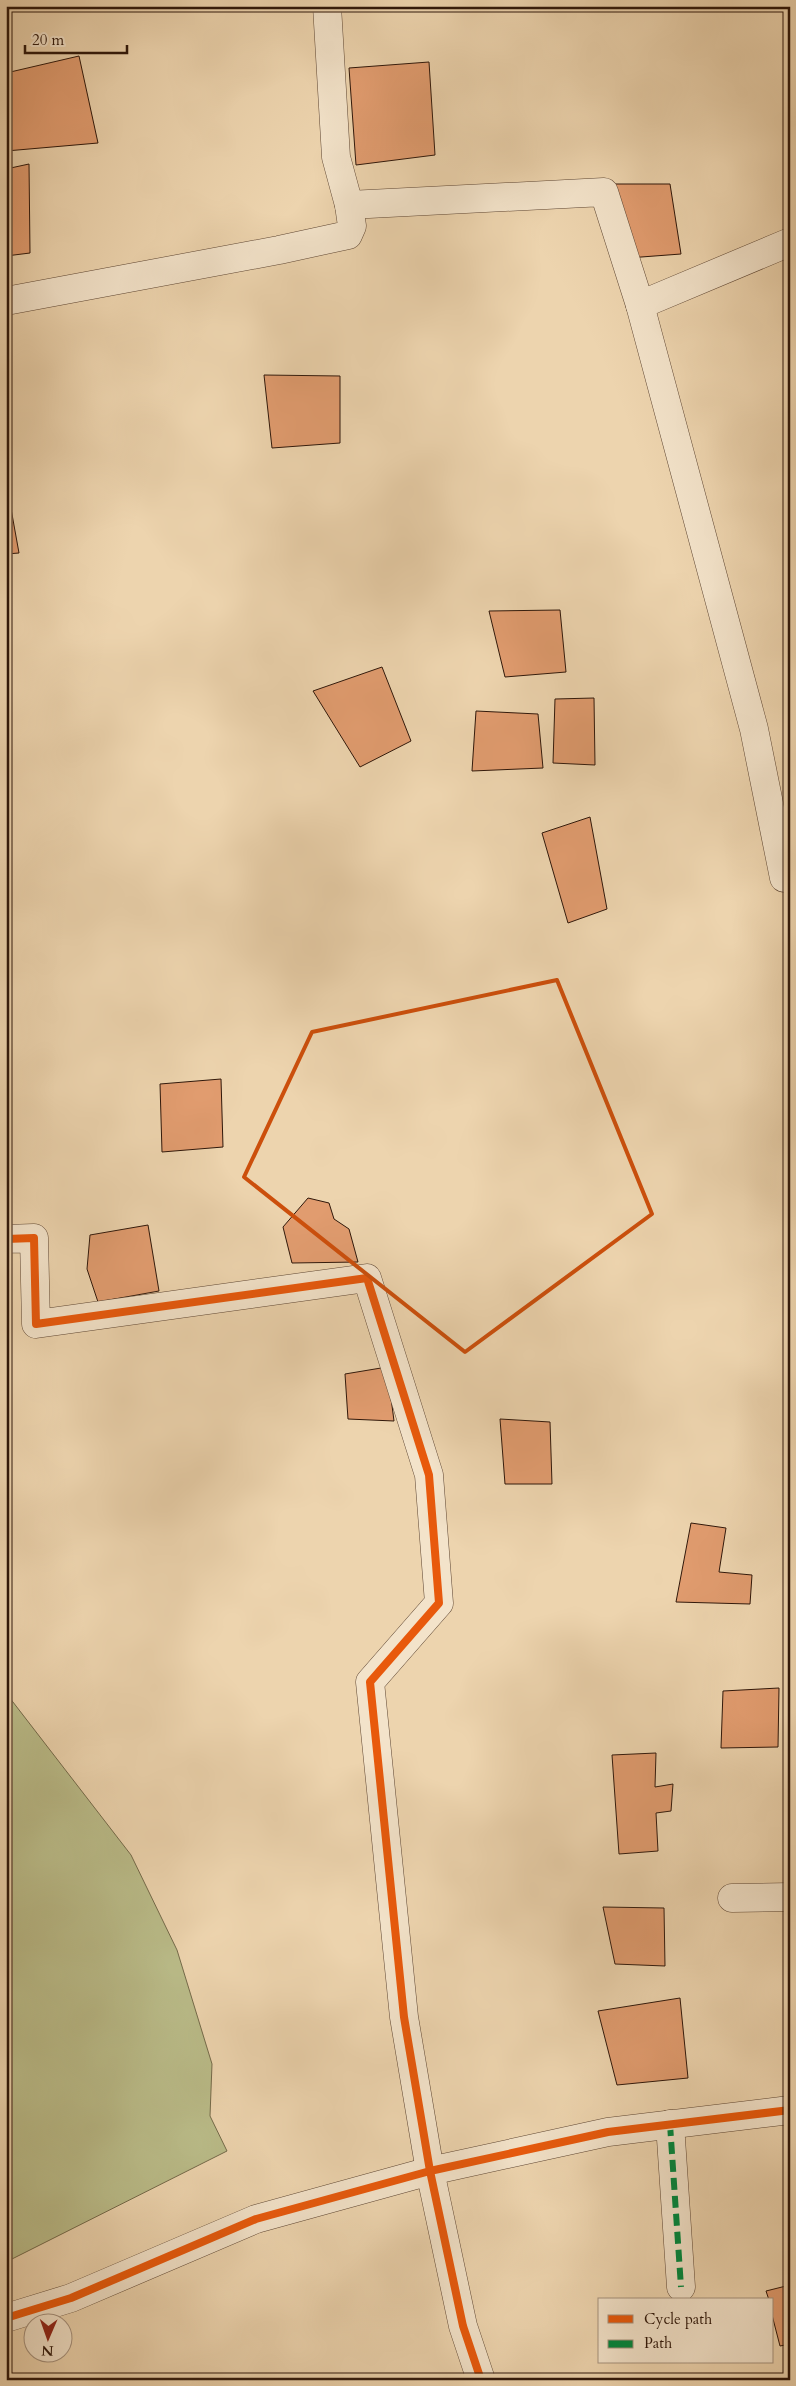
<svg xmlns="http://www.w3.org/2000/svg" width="796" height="2386" font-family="Cardo,serif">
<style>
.green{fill:#babc89;stroke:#746a4a}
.building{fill:#e19c6f;stroke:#2f170a}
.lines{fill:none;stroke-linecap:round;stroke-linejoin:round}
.minor-casing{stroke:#5e4633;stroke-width:29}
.minor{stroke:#f3e3ca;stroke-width:28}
.quiet{stroke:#00873e;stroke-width:6;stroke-dasharray:12 6;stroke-linecap:butt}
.cycleway-casing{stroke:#f3e3ca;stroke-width:11}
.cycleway{stroke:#e8590c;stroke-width:8}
.marked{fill:none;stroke:#cc4f0c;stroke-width:4;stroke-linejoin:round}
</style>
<rect width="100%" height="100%" fill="#edd4ae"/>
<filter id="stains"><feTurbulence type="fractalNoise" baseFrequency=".004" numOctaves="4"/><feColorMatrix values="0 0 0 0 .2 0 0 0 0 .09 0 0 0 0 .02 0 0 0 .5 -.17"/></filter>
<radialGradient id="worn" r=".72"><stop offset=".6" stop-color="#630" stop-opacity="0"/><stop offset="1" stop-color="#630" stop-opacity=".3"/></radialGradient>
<path class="green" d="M 6,1693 L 131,1855 L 177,1950 L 212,2064 L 210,2116 L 227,2151 L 6,2262 Z"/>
<g class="building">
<path d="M 79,56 L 98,143 L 6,151 L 6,73 Z"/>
<path d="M 429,62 L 435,155 L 356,165 L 349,68 Z"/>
<path d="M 29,164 L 30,253 L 6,256 L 6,169 Z"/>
<path d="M 608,184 L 670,184 L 681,254 L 628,258 Z"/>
<path d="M 264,375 L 340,376 L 340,443 L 272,448 Z"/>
<path d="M 6,481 L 19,553 L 6,554 Z"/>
<path d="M 560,610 L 566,672 L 505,677 L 489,611 Z"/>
<path d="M 382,667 L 411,741 L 360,767 L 313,691 Z"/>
<path d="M 594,698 L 595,765 L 553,763 L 555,699 Z"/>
<path d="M 476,711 L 538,714 L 543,768 L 472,771 Z"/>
<path d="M 590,817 L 607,909 L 568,923 L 542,833 Z"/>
<path d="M 6,954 L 10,954 L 6,1018 Z"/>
<path d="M 221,1079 L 223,1147 L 162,1152 L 160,1084 Z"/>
<path d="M 308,1198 L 329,1203 L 334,1219 L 349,1229 L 358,1262 L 292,1263 L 283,1227 Z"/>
<path d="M 148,1225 L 159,1291 L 98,1302 L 87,1269 L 90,1235 Z"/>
<path d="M 387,1367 L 394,1421 L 348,1419 L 345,1374 Z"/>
<path d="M 500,1419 L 550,1422 L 552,1484 L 505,1484 Z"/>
<path d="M 691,1523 L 726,1528 L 719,1572 L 752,1575 L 750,1604 L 676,1602 Z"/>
<path d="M 779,1688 L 778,1747 L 721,1748 L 723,1691 Z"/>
<path d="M 656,1753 L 655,1787 L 673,1784 L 671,1811 L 656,1813 L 658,1851 L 619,1854 L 612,1755 Z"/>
<path d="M 603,1907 L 664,1908 L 665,1966 L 615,1964 Z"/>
<path d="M 680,1998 L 688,2078 L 617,2085 L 598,2011 Z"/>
<path d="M 790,2285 L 790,2344 L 780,2346 L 772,2315 L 772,2300 L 769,2300 L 766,2291 Z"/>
</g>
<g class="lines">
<g class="minor-casing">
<g id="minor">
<path d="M 349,205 L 604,192 L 640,305 L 790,242"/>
<path d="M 6,301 L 279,250 L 348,235 L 352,226 L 349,205 L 336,157 L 327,6"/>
<path d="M 640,305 L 754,729 L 784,878 L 790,878"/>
<path d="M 6,1239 L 34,1238 L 36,1324 L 367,1278 L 429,1475 L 439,1603 L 370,1682 L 404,2017 L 430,2171 L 463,2326 L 481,2380"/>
<path d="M 732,1898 L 790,1897"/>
<path d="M 670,2124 L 681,2287"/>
<path d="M 6,2318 L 71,2298 L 256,2219 L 430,2171 L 608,2132 L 790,2110"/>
</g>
</g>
<use href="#minor" class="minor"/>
<path class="quiet" d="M 670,2124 L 681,2287"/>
<g class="cycleway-casing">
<g id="cycleway">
<path d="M 6,1239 L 34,1238 L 36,1324 L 367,1278 L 429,1475 L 439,1603 L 370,1682 L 404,2017 L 430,2171 L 463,2326 L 481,2380"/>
<path d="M 6,2318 L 71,2298 L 256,2219 L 430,2171 L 608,2132 L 790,2110"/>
</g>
</g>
<use href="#cycleway" class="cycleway"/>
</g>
<path class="marked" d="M 557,980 L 652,1214 L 465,1352 L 244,1177 L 312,1032 Z"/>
<rect width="796" height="2386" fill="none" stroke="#edd4ae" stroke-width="25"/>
<rect x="8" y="8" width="781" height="2371" fill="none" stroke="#2f170a" stroke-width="2.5"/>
<rect x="12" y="12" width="771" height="2361" fill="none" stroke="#2f170a"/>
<rect x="598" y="2298" width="175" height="65" fill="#f3e3ca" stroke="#a5917d"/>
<rect x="608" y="2315" width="25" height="8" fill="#e8590c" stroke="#a5917d"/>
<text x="644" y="2324" font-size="15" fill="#2f170a">Cycle path</text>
<rect x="608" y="2340" width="25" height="8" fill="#00873e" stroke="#a5917d"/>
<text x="644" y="2348" font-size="15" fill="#2f170a">Path</text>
<g transform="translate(48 2338) rotate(182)"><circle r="24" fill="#f3e3ca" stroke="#a5917d"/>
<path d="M0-4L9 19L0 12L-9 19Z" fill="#8f2418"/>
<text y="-8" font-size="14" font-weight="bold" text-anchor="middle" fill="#2f170a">N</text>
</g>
<path d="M25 45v8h102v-8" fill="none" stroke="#2f170a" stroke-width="2.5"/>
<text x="32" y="45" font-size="15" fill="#2f170a" stroke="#f3e3ca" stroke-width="4" paint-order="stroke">20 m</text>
<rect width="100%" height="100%" filter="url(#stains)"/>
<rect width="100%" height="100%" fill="url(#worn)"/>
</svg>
